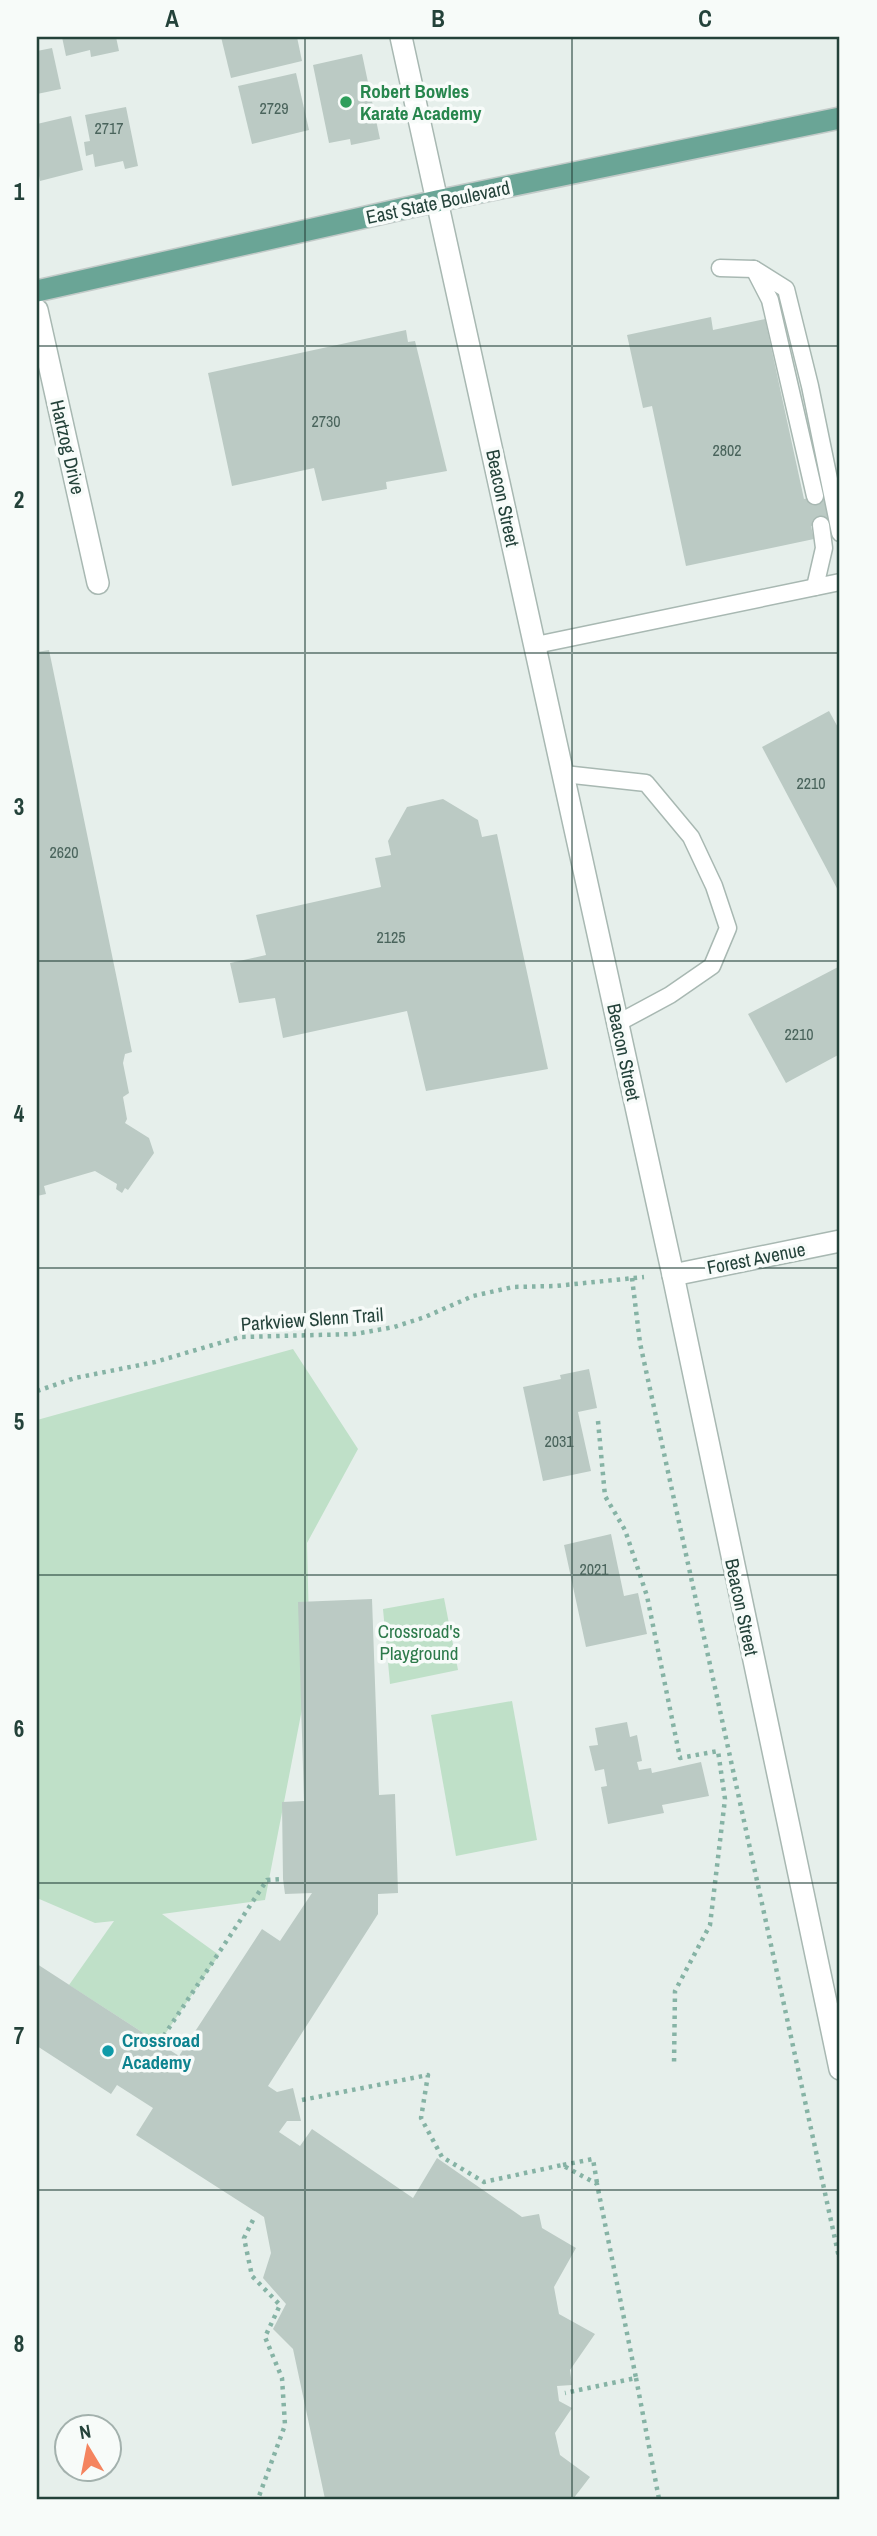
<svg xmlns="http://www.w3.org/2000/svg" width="877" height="2536" font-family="'Archivo Narrow',sans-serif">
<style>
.green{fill:#bfe0c8}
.building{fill:#bbcac4}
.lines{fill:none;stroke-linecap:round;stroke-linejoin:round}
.service-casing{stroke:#a8b8b2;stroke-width:19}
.minor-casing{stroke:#a8b8b2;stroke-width:24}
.primary-casing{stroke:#c2cac8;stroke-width:24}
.path{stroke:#86b3a5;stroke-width:4.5;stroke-dasharray:3.5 5;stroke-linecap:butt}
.service{stroke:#fff;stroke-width:16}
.minor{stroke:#fff;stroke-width:21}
.primary{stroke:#6aa596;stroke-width:21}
.grid{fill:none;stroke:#24423a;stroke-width:2;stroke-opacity:0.55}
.leisure-dot{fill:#2e9e5b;stroke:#f7fbf9;stroke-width:2.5}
.culture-dot{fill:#0f9aa8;stroke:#f7fbf9;stroke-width:2.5}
.labels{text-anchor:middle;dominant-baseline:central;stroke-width:7;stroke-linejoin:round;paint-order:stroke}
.number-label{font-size:16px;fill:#4a645c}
.leisure-label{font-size:19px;font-weight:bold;fill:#27864d;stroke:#f7fbf9;text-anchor:start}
.street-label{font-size:19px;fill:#24423a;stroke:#f7fbf9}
.park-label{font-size:19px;fill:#2d7a4b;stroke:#f7fbf9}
.culture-label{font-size:19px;font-weight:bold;fill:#0d838f;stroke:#f7fbf9;text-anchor:start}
.neatline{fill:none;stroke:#24423a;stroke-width:2.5}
.grid-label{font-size:23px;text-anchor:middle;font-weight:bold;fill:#24423a}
</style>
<rect width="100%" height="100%" fill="#e6efeb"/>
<g class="green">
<path d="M 293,1349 L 358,1449 L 307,1543 L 310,1668 L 265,1900 L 162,1914 L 219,1955 L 159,2043 L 69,1985 L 114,1921 L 95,1923 L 37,1898 L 37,1420 Z"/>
<path d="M 444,1598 L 458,1670 L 390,1684 L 383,1609 Z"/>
<path d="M 512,1701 L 537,1840 L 456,1856 L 431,1715 Z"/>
</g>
<g class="building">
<path d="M 62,37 L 116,37 L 119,51 L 91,57 L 90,50 L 66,56 Z"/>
<path d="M 221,37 L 297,37 L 302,61 L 231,78 Z"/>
<path d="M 52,48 L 61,89 L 37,94 L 37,51 Z"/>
<path d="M 362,54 L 380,139 L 351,145 L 350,139 L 329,143 L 313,65 Z"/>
<path d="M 296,73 L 309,130 L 252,144 L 238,86 Z"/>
<path d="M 126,107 L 138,166 L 125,169 L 123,161 L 95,167 L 93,154 L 86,156 L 84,142 L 90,141 L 85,115 Z"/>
<path d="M 71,116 L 83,170 L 40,181 L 37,165 L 37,124 Z"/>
<path d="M 711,317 L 713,330 L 765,319 L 804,499 L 829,493 L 835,522 L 811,526 L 814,539 L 686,566 L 652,406 L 643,408 L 627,335 Z"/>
<path d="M 406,330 L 408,342 L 415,341 L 447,471 L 386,482 L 387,489 L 322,501 L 314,468 L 232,486 L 208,373 Z"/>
<path d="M 49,650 L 132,1052 L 125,1054 L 123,1063 L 129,1093 L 123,1097 L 127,1119 L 125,1123 L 149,1138 L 154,1153 L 128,1190 L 125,1188 L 122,1193 L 116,1189 L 117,1184 L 95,1171 L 44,1186 L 46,1194 L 37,1196 L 37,652 Z"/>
<path d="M 829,711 L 840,731 L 840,894 L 762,747 Z"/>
<path d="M 443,799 L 478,820 L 482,837 L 497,834 L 548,1069 L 426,1091 L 407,1011 L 283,1038 L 275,998 L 239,1003 L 230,963 L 266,955 L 256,915 L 381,887 L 375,858 L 391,855 L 388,841 L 407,807 Z"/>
<path d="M 840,966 L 840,1054 L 786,1083 L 748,1014 Z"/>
<path d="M 589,1369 L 597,1408 L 578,1412 L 591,1471 L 543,1481 L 523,1387 L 561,1379 L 560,1375 Z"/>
<path d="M 611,1534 L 624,1596 L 638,1593 L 647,1634 L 586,1647 L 564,1545 Z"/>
<path d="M 372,1599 L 379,1795 L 395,1794 L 398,1893 L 378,1894 L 378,1914 L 268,2086 L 277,2092 L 293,2088 L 301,2121 L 287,2121 L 279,2132 L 300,2146 L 312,2129 L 413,2198 L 437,2158 L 522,2217 L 539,2214 L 542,2228 L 576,2248 L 554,2287 L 559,2314 L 595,2334 L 570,2370 L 572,2385 L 557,2386 L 559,2401 L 572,2408 L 555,2433 L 560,2455 L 590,2477 L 573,2499 L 325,2499 L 293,2349 L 273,2329 L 286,2304 L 263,2278 L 271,2253 L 264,2217 L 136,2135 L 153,2108 L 117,2085 L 111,2094 L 37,2046 L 37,1964 L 179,2056 L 262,1929 L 280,1941 L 312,1893 L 285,1894 L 283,1879 L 282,1802 L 304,1801 L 298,1602 Z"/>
<path d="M 627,1722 L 630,1737 L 637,1735 L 642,1761 L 637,1762 L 639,1770 L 651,1768 L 652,1773 L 701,1762 L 709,1796 L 662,1805 L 664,1813 L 608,1824 L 601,1787 L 607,1786 L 604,1769 L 595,1771 L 589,1746 L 598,1745 L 595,1728 Z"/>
</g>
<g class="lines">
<g class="service-casing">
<g id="service">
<path d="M 720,268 L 754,269 L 786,289 L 810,386 L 840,533"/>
<path d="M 754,269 L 770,300 L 815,496"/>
<path d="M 815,587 L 824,548 L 821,525"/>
<path d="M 536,645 L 840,582"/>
<path d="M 564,774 L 646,783 L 691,837 L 714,886 L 728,928 L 712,966 L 670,995 L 618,1023"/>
</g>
</g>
<g class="minor-casing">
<g id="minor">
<path d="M 401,37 L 673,1275 L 840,2069"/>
<path d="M 37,310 L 98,583"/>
<path d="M 673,1275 L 840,1241"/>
</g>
</g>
<g class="primary-casing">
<path id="primary" d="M 37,291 L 437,201 L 840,118"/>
</g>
<g class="path">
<path d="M 632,1278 L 640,1343 L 840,2262"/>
<path d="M 37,1391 L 75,1378 L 155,1362 L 240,1337 L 355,1334 L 394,1327 L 425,1317 L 473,1296 L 513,1287 L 555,1286 L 644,1277"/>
<path d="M 598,1421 L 605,1496 L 625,1530 L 647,1596 L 680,1758 L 718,1751 L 725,1799 L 710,1925 L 675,1991 L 674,2065"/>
<path d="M 159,2043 L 267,1880 L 283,1879"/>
<path d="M 302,2100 L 428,2075 L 421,2118 L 442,2157 L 484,2182 L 562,2165 L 597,2184 L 636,2378 L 565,2393"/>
<path d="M 563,2165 L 593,2159 L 597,2183"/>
<path d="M 253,2220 L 244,2238 L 252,2276 L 280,2305 L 265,2337 L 282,2378 L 285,2425 L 258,2499"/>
<path d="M 636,2378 L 659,2499"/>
</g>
<use href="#service" class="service"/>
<use href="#minor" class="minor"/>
<use href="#primary" class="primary"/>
</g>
<path class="grid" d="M 305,37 L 305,2499M 572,37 L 572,2499M 37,346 L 840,346M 37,653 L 840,653M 37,961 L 840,961M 37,1268 L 840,1268M 37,1575 L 840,1575M 37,1883 L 840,1883M 37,2190 L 840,2190"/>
<circle class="leisure-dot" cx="346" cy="102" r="7"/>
<circle class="culture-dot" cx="108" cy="2051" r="7"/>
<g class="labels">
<g class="number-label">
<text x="274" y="108">2729</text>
<text x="109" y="128">2717</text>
<text x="326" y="421">2730</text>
<text x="727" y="450">2802</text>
<text x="811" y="783">2210</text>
<text x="64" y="852">2620</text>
<text x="391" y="937">2125</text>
<text x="799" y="1034">2210</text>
<text x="559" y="1441">2031</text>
<text x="594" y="1569">2021</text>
</g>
<g class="leisure-label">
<text x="360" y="91">Robert Bowles<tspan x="360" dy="22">Karate Academy</tspan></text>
</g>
<g class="street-label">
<text transform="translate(438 202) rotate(-12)">East State Boulevard</text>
<text transform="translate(68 447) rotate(77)">Hartzog Drive</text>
<text transform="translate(503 498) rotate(78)">Beacon Street</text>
<text transform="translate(624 1052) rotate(78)">Beacon Street</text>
<text transform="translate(756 1258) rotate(-11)">Forest Avenue</text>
<text transform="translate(312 1319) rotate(-4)">Parkview Slenn Trail</text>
<text transform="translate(742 1607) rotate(78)">Beacon Street</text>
</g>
<g class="park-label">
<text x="419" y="1631">Crossroad's<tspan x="419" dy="22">Playground</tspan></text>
</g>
<g class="culture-label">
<text x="122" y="2040">Crossroad<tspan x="122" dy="22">Academy</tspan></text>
</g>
</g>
<rect width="877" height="2536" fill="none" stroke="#f7fbf9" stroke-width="77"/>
<g transform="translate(88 2448) rotate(350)"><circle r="33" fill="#f7fbf9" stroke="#a3b1ad" stroke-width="2"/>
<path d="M0-5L12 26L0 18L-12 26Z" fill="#f4845f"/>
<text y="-10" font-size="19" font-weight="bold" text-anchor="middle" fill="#24423a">N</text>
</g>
<rect x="38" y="38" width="800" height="2460" class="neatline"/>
<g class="grid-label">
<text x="172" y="27">A</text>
<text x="438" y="27">B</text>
<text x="705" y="27">C</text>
<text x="19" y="200">1</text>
<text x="19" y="508">2</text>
<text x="19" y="815">3</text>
<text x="19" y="1122">4</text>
<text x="19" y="1430">5</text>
<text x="19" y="1737">6</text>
<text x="19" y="2044">7</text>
<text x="19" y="2352">8</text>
</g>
</svg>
